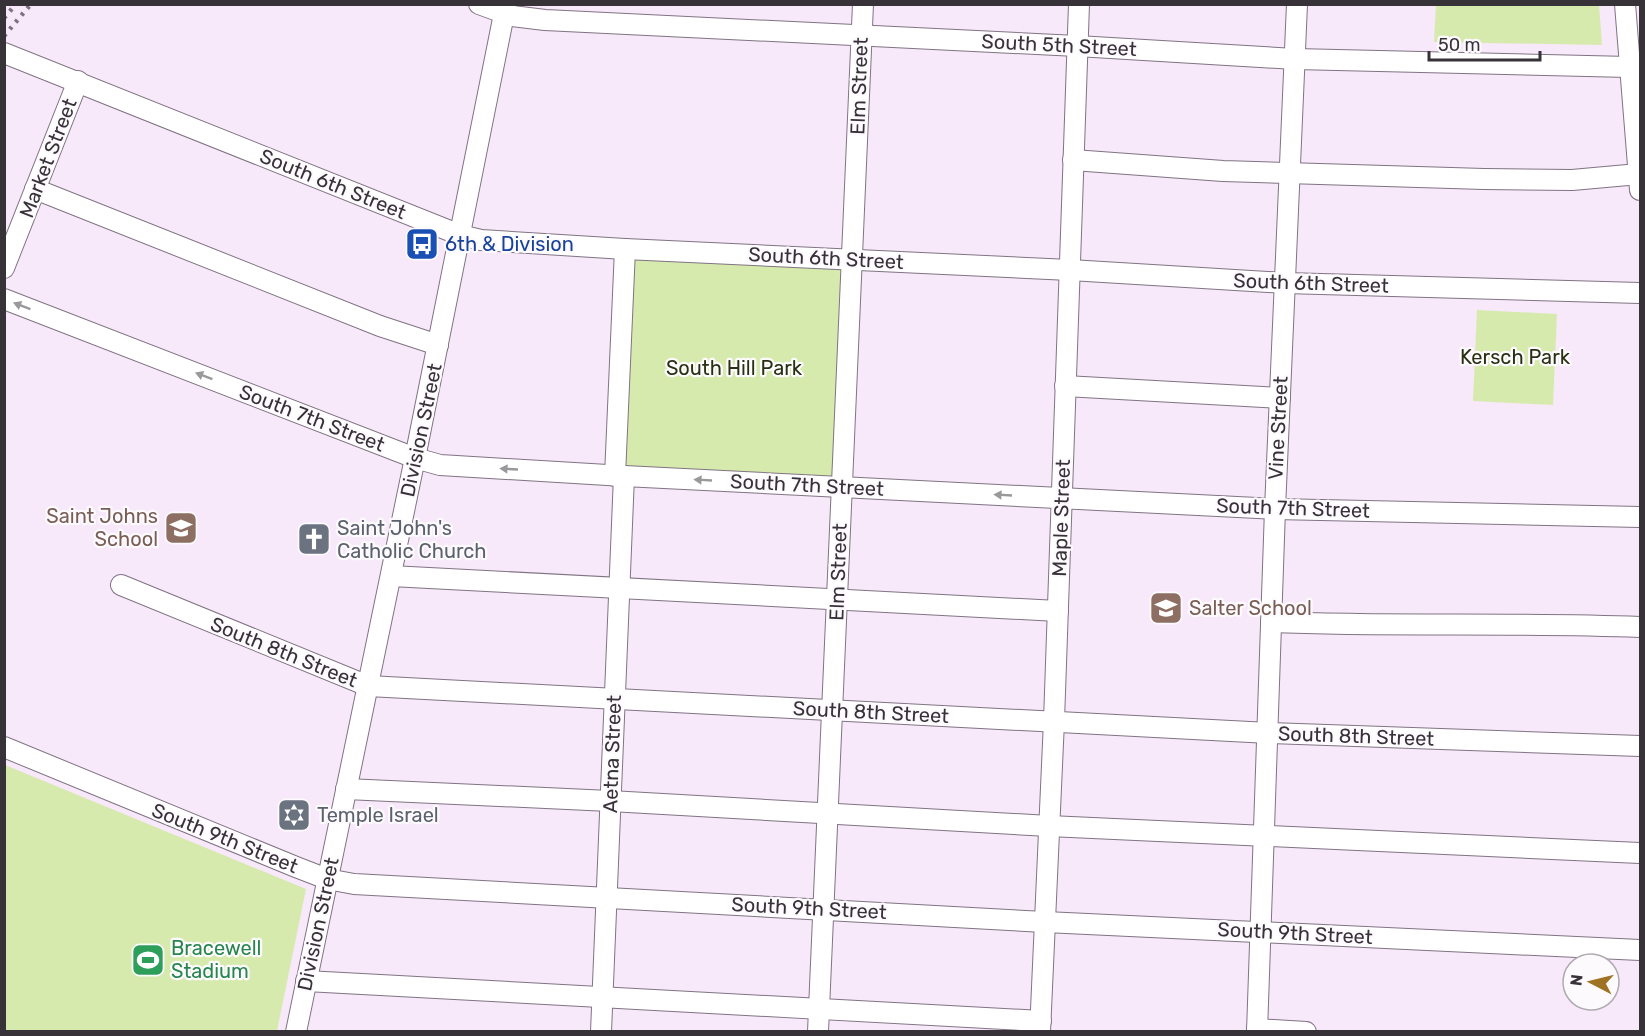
<svg xmlns="http://www.w3.org/2000/svg" width="1645" height="1036" font-family="Rubik,sans-serif">
<style>
.green{fill:#d7eaad}
.lines{fill:none;stroke-linecap:round;stroke-linejoin:round}
.minor-casing{stroke:#807383;stroke-width:22}
.minor{stroke:#fff;stroke-width:20}
.rail{stroke:#7d737e;stroke-width:4.5;stroke-dasharray:3 6;stroke-linecap:butt}
.oneway{fill:#9b989c}
.labels{text-anchor:middle;dominant-baseline:central;stroke-width:4.5;stroke-linejoin:round;paint-order:stroke}
.street-label{font-size:20px;fill:#373138;stroke:#fdfafe}
.transit-label{font-size:20px;fill:#164399;stroke:#fdfafe;text-anchor:start}
.park-label{font-size:20px;fill:#283011;stroke:#fdfafe}
.education-label{font-size:20px;fill:#785e54;stroke:#fdfafe;text-anchor:end}
.worship-label{font-size:20px;fill:#5b616d;stroke:#fdfafe;text-anchor:start}
.leisure-label{font-size:20px;fill:#27864d;stroke:#fdfafe;text-anchor:start}
</style>
<rect width="100%" height="100%" fill="#f7e8fa"/>
<g class="green">
<path d="M 1436,5 L 1599,5 L 1602,45 L 1434,42 Z"/>
<path d="M 625,249 L 853,259 L 841,487 L 615,476 Z"/>
<path d="M 1477,310 L 1557,314 L 1553,405 L 1473,401 Z"/>
<path d="M 5,765 L 306,889 L 277,1031 L 5,1031 Z"/>
</g>
<g class="lines">
<g class="minor-casing">
<g id="minor">
<path d="M 479,4 L 512,16 L 545,20 L 1077,46 L 1295,59 L 1629,67 L 1640,64"/>
<path d="M 1625,4 L 1640,190"/>
<path d="M 4,53 L 460,235 L 481,240 L 625,249 L 1070,270 L 1285,283 L 1640,293"/>
<path d="M 1073,160 L 1223,171 L 1484,179 L 1572,180 L 1639,174"/>
<path d="M 35,189 L 380,326 L 438,345"/>
<path d="M 4,268 L 78,81"/>
<path d="M 4,299 L 415,458 L 440,465 L 624,476 L 1275,509 L 1640,517"/>
<path d="M 1065,386 L 1280,398"/>
<path d="M 615,476 L 625,249"/>
<path d="M 391,576 L 1058,611"/>
<path d="M 121,585 L 368,686 L 1269,733 L 1640,746"/>
<path d="M 1271,622 C 1394,627 1517,622 1640,627"/>
<path d="M 4,747 L 296,867 L 327,879 L 354,884 L 1045,922 L 1640,950"/>
<path d="M 346,789 L 610,801 L 1049,826 L 1640,853"/>
<path d="M 306,981 L 1041,1021"/>
<path d="M 1257,1029 L 1306,1032"/>
<path d="M 296,1032 L 415,458 L 506,4"/>
<path d="M 601,1032 L 624,476"/>
<path d="M 818,1032 L 863,4"/>
<path d="M 1040,1032 L 1054,721 L 1079,4"/>
<path d="M 1257,1032 L 1275,509 L 1297,4"/>
</g>
</g>
<use href="#minor" class="minor"/>
<g class="rail">
<path d="M 4,18 L 16,4"/>
<path d="M 4,36 L 31,4"/>
</g>
</g>
<defs><path id="oneway-solid" d="M-6-.8H1V-3.2L6.5 0L1 3.2V.8H-6Z" transform="scale(1.5)"/></defs>
<g class="oneway">
<use href="#oneway-solid" transform="translate(22 306) rotate(-159)"/>
<use href="#oneway-solid" transform="translate(204 376) rotate(-159)"/>
<use href="#oneway-solid" transform="translate(509 469) rotate(-177)"/>
<use href="#oneway-solid" transform="translate(703 480) rotate(-177)"/>
<use href="#oneway-solid" transform="translate(1003 495) rotate(-177)"/>
</g>
<defs>
<g id="bus-square" transform="scale(1.725)"><rect x="-9" y="-9" width="18" height="18" rx="4" fill="#1a4fb4" stroke="#fdfafe"/><path d="M-5-6H5V4H4V6H2V4H-2V6H-4V4H-5ZM-3.5-4V0h7V-4ZM-3.5 1.2v1.5H-2V1.2ZM2 1.2v1.5H3.5V1.2Z" fill="#fff"/></g>
<g id="school-square" transform="scale(1.725)"><rect x="-9" y="-9" width="18" height="18" rx="4" fill="#8d6e63" stroke="#fdfafe"/><path d="M0-5L7-2L0 1L-7-2ZM-4 1L0 2.5L4 1V4Q0 6-4 4Z" fill="#fff"/></g>
<g id="church-square" transform="scale(1.725)"><rect x="-9" y="-9" width="18" height="18" rx="4" fill="#6b7280" stroke="#fdfafe"/><path d="M-1.2-6h2.4v3.5h3.3v2.4h-3.3V6h-2.4V-.1h-3.3v-2.4h3.3Z" fill="#fff"/></g>
<g id="synagogue-square" transform="scale(1.725)"><rect x="-9" y="-9" width="18" height="18" rx="4" fill="#6b7280" stroke="#fdfafe"/><path d="M0-6.5L5.6 3.2H-5.6ZM0 6.5L5.6-3.2H-5.6Z" fill="#fff"/></g>
<g id="stadium-square" transform="scale(1.725)"><rect x="-9" y="-9" width="18" height="18" rx="4" fill="#2e9e5b" stroke="#fdfafe"/><path d="M0-5a6.5 5 0 1 0 0 10a6.5 5 0 1 0 0-10ZM-3.5-1.8h7v3.6h-7Z" fill="#fff"/></g>
</defs>
<g fill-rule="evenodd">
<use href="#bus-square" x="422" y="244"/>
<use href="#school-square" x="181" y="528"/>
<use href="#church-square" x="314" y="539"/>
<use href="#school-square" x="1166" y="608"/>
<use href="#synagogue-square" x="294" y="815"/>
<use href="#stadium-square" x="148" y="960"/>
</g>
<g class="labels">
<g class="street-label">
<text transform="translate(1059 45) rotate(3)">South 5th Street</text>
<text transform="translate(859 86) rotate(-88)">Elm Street</text>
<text transform="translate(48 158) rotate(-69)">Market Street</text>
<text transform="translate(333 184) rotate(22)">South 6th Street</text>
<text transform="translate(826 258) rotate(3)">South 6th Street</text>
<text transform="translate(1311 283) rotate(2)">South 6th Street</text>
<text transform="translate(312 418) rotate(21)">South 7th Street</text>
<text transform="translate(1278 428) rotate(-87)">Vine Street</text>
<text transform="translate(421 430) rotate(-78)">Division Street</text>
<text transform="translate(807 485) rotate(3)">South 7th Street</text>
<text transform="translate(1293 508) rotate(2)">South 7th Street</text>
<text transform="translate(1061 518) rotate(-88)">Maple Street</text>
<text transform="translate(838 572) rotate(-88)">Elm Street</text>
<text transform="translate(284 652) rotate(22)">South 8th Street</text>
<text transform="translate(871 712) rotate(3)">South 8th Street</text>
<text transform="translate(1356 736) rotate(2)">South 8th Street</text>
<text transform="translate(612 754) rotate(-88)">Aetna Street</text>
<text transform="translate(225 838) rotate(22)">South 9th Street</text>
<text transform="translate(809 908) rotate(3)">South 9th Street</text>
<text transform="translate(318 924) rotate(-78)">Division Street</text>
<text transform="translate(1295 933) rotate(3)">South 9th Street</text>
</g>
<g class="transit-label">
<text x="445" y="244">6th &amp; Division</text>
</g>
<g class="park-label">
<text x="1515" y="357">Kersch Park</text>
<text x="734" y="368">South Hill Park</text>
</g>
<g class="education-label">
<text x="158" y="516">Saint Johns<tspan x="158" dy="23">School</tspan></text>
<text x="1189" y="608" text-anchor="start">Salter School</text>
</g>
<g class="worship-label">
<text x="337" y="528">Saint John's<tspan x="337" dy="23">Catholic Church</tspan></text>
<text x="317" y="815">Temple Israel</text>
</g>
<g class="leisure-label">
<text x="171" y="948">Bracewell<tspan x="171" dy="23">Stadium</tspan></text>
</g>
</g>
<rect width="1645" height="1036" fill="none" stroke="#373138" stroke-width="12"/>
<g transform="translate(1591 982) rotate(277)"><circle r="28" fill="#fdfafe" stroke="#aeaaaf" stroke-width="1.5"/>
<path d="M0-4.5L10 22L0 15L-10 22Z" fill="#9e7222"/>
<text y="-9" font-size="16" font-weight="bold" text-anchor="middle" fill="#373138">N</text>
</g>
<path d="M1429 51v9h111v-9" fill="none" stroke="#373138" stroke-width="3"/>
<text x="1438" y="51" font-size="18" fill="#373138" stroke="#fdfafe" stroke-width="4.5" paint-order="stroke">50 m</text>
</svg>
